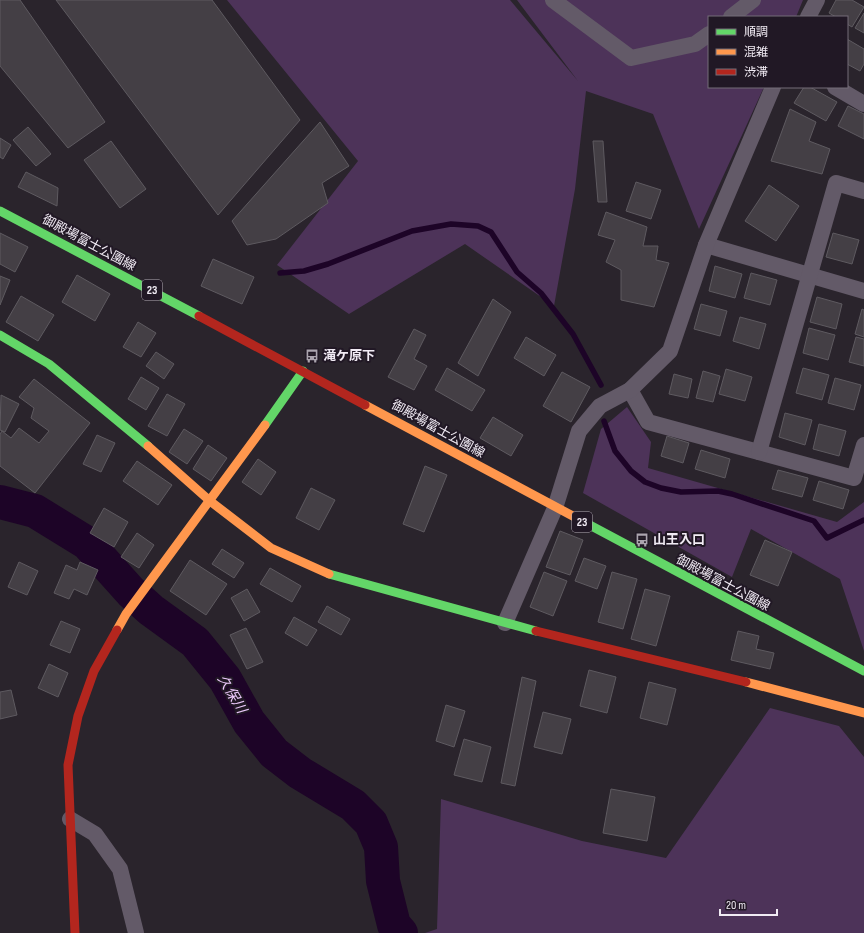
<svg xmlns="http://www.w3.org/2000/svg" width="864" height="933" font-family="'Sofia Sans Condensed','Noto Sans JP',sans-serif">
<style>
.green{fill:#4d3359}
.lines{fill:none;stroke-linecap:round;stroke-linejoin:round}
.stream{stroke:#1d0427;stroke-width:5.5}
.river{stroke:#1d0427;stroke-width:34}
.building{fill:#443f45;stroke:#5e5a60}
.street{stroke:#635a68;stroke-width:16}
.fast{stroke:#63d668;stroke-width:9}
.slow{stroke:#ff974d;stroke-width:9}
.jam{stroke:#b3261e;stroke-width:9}
.labels{text-anchor:middle;dominant-baseline:central;stroke-width:4;stroke-linejoin:round;paint-order:stroke}
.shield{fill:#211825;stroke:#b3acb6;stroke-width:1}
.shield-label{font-size:12px;font-weight:bold;fill:#f1ebf4}
.street-label{font-size:13px;fill:#f1ebf4;stroke:#211825}
.poi-label{font-size:13px;font-weight:bold;fill:#f1ebf4;stroke:#211825;text-anchor:start}
.water-label{font-size:14px;font-style:italic;fill:#ecc9fb;stroke:#211825}
</style>
<rect width="100%" height="100%" fill="#2a242c"/>
<g class="green">
<path d="M 227,0 L 510,0 L 578,81 L 517,0 L 803,0 L 796,17 L 709,17 L 709,87 L 764,87 L 699,229 L 653,114 L 586,91 L 575,189 L 554,306 L 465,244 L 349,314 L 277,265 L 358,161 Z"/>
<path d="M 627,407 L 651,442 L 648,468 L 837,522 L 864,502 L 864,651 L 840,579 L 751,529 L 732,577 L 583,493 L 601,429 Z"/>
<path d="M 770,708 L 839,726 L 864,757 L 864,933 L 425,933 L 437,929 L 441,799 L 582,841 L 666,858 Z"/>
</g>
<g class="lines">
<g class="stream">
<path d="M 280,273 L 304,271 L 328,264 L 412,231 L 451,224 L 478,226 L 491,232 L 517,272 L 541,293 L 573,334 L 601,385"/>
<path d="M 604,421 L 615,451 L 631,471 L 645,482 L 661,488 L 681,492 L 718,491 L 732,494 L 814,521 L 827,538 L 864,520"/>
</g>
<path class="river" d="M 0,502 L 35,511 L 87,543 L 131,592 L 151,610 L 195,642 L 225,679 L 249,722 L 274,753 L 300,773 L 353,805 L 371,823 L 381,847 L 383,881 L 394,925 L 401,933"/>
</g>
<g class="building">
<path d="M 0,0 L 20,0 L 105,122 L 68,148 L 0,66 Z"/>
<path d="M 56,0 L 212,0 L 300,120 L 218,215 Z"/>
<path d="M 836,0 L 852,0 L 864,7 L 852,27 L 847,24 L 847,17 L 836,17 L 829,13 Z"/>
<path d="M 864,13 L 864,33 L 855,28 Z"/>
<path d="M 847,39 L 864,49 L 864,64 L 860,71 L 847,64 Z"/>
<path d="M 804,87 L 810,87 L 837,102 L 826,121 L 794,103 Z"/>
<path d="M 848,106 L 864,114 L 864,139 L 838,126 Z"/>
<path d="M 790,109 L 816,122 L 809,141 L 830,149 L 822,174 L 771,161 Z"/>
<path d="M 320,122 L 349,166 L 322,183 L 328,203 L 276,239 L 247,245 L 232,221 Z"/>
<path d="M 28,127 L 51,154 L 36,166 L 13,140 Z"/>
<path d="M 0,138 L 11,145 L 3,159 L 0,157 Z"/>
<path d="M 111,141 L 146,189 L 120,208 L 84,160 Z"/>
<path d="M 593,141 L 603,141 L 607,202 L 598,202 Z"/>
<path d="M 26,172 L 58,188 L 57,206 L 18,187 Z"/>
<path d="M 636,182 L 661,190 L 651,219 L 626,211 Z"/>
<path d="M 769,185 L 799,206 L 776,241 L 745,221 Z"/>
<path d="M 606,212 L 647,227 L 643,246 L 658,246 L 656,260 L 669,263 L 654,307 L 621,300 L 621,270 L 606,262 L 615,240 L 598,235 Z"/>
<path d="M 0,233 L 28,247 L 15,272 L 0,264 Z"/>
<path d="M 833,233 L 859,240 L 852,264 L 826,257 Z"/>
<path d="M 213,259 L 254,277 L 242,304 L 201,286 Z"/>
<path d="M 715,266 L 742,274 L 735,298 L 709,291 Z"/>
<path d="M 751,273 L 777,280 L 770,305 L 744,298 Z"/>
<path d="M 77,275 L 110,294 L 95,321 L 62,302 Z"/>
<path d="M 0,276 L 10,280 L 0,305 Z"/>
<path d="M 21,296 L 54,315 L 38,341 L 6,322 Z"/>
<path d="M 817,297 L 842,304 L 836,329 L 810,322 Z"/>
<path d="M 493,299 L 511,312 L 478,376 L 458,363 Z"/>
<path d="M 701,304 L 727,311 L 720,336 L 694,329 Z"/>
<path d="M 862,309 L 864,310 L 864,337 L 855,334 Z"/>
<path d="M 740,317 L 766,324 L 759,349 L 733,341 Z"/>
<path d="M 138,322 L 156,333 L 141,357 L 123,347 Z"/>
<path d="M 809,328 L 835,335 L 828,360 L 803,353 Z"/>
<path d="M 414,329 L 426,335 L 414,359 L 427,366 L 414,390 L 388,377 Z"/>
<path d="M 526,337 L 556,355 L 544,376 L 514,358 Z"/>
<path d="M 856,337 L 864,339 L 864,366 L 849,362 Z"/>
<path d="M 156,352 L 174,364 L 164,379 L 146,366 Z"/>
<path d="M 447,368 L 485,390 L 472,411 L 435,390 Z"/>
<path d="M 803,368 L 829,375 L 822,400 L 796,393 Z"/>
<path d="M 726,369 L 752,377 L 745,401 L 719,394 Z"/>
<path d="M 703,371 L 720,376 L 713,402 L 696,398 Z"/>
<path d="M 562,372 L 590,387 L 571,422 L 543,406 Z"/>
<path d="M 674,374 L 692,379 L 688,398 L 669,394 Z"/>
<path d="M 141,377 L 159,388 L 146,410 L 128,399 Z"/>
<path d="M 835,378 L 861,385 L 854,410 L 828,403 Z"/>
<path d="M 34,379 L 90,423 L 35,493 L 0,466 L 0,434 L 2,431 L 11,438 L 19,428 L 39,443 L 49,431 L 31,418 L 34,408 L 19,397 Z"/>
<path d="M 167,394 L 185,404 L 167,436 L 148,426 Z"/>
<path d="M 1,395 L 19,404 L 5,432 L 0,430 Z"/>
<path d="M 785,413 L 812,420 L 805,445 L 779,437 Z"/>
<path d="M 493,417 L 523,435 L 511,456 L 480,438 Z"/>
<path d="M 819,424 L 846,431 L 839,456 L 813,449 Z"/>
<path d="M 184,429 L 203,441 L 187,464 L 169,452 Z"/>
<path d="M 97,435 L 115,443 L 101,472 L 83,464 Z"/>
<path d="M 667,436 L 689,443 L 683,463 L 661,456 Z"/>
<path d="M 208,445 L 227,458 L 211,481 L 193,469 Z"/>
<path d="M 701,450 L 730,459 L 725,478 L 695,469 Z"/>
<path d="M 258,459 L 276,472 L 261,495 L 242,482 Z"/>
<path d="M 137,461 L 172,485 L 158,505 L 123,481 Z"/>
<path d="M 425,466 L 447,475 L 424,532 L 403,524 Z"/>
<path d="M 778,470 L 808,478 L 802,497 L 772,489 Z"/>
<path d="M 819,481 L 849,490 L 843,509 L 813,500 Z"/>
<path d="M 311,488 L 335,500 L 319,530 L 296,518 Z"/>
<path d="M 104,508 L 128,522 L 114,547 L 90,533 Z"/>
<path d="M 560,531 L 583,540 L 570,575 L 546,567 Z"/>
<path d="M 137,533 L 154,545 L 139,568 L 121,557 Z"/>
<path d="M 765,540 L 792,552 L 778,586 L 750,575 Z"/>
<path d="M 222,549 L 244,563 L 234,578 L 212,564 Z"/>
<path d="M 584,558 L 606,566 L 597,589 L 575,581 Z"/>
<path d="M 190,560 L 227,584 L 206,615 L 170,591 Z"/>
<path d="M 19,562 L 38,571 L 27,595 L 8,587 Z"/>
<path d="M 80,562 L 98,570 L 87,595 L 74,589 L 69,599 L 54,593 L 66,565 L 77,570 Z"/>
<path d="M 270,568 L 301,586 L 292,602 L 260,584 Z"/>
<path d="M 544,572 L 567,581 L 553,616 L 530,607 Z"/>
<path d="M 612,572 L 637,579 L 623,629 L 598,622 Z"/>
<path d="M 247,589 L 260,612 L 244,621 L 231,598 Z"/>
<path d="M 645,589 L 670,596 L 656,646 L 631,639 Z"/>
<path d="M 327,606 L 350,619 L 341,635 L 318,622 Z"/>
<path d="M 294,617 L 317,630 L 307,646 L 285,633 Z"/>
<path d="M 61,621 L 80,629 L 70,653 L 50,645 Z"/>
<path d="M 246,628 L 263,662 L 247,669 L 230,635 Z"/>
<path d="M 738,631 L 759,636 L 756,649 L 774,653 L 770,669 L 731,660 Z"/>
<path d="M 49,664 L 68,673 L 58,697 L 38,688 Z"/>
<path d="M 589,670 L 616,677 L 607,713 L 580,706 Z"/>
<path d="M 522,677 L 536,681 L 515,786 L 501,783 Z"/>
<path d="M 649,682 L 676,689 L 667,725 L 640,718 Z"/>
<path d="M 11,690 L 17,715 L 0,719 L 0,692 Z"/>
<path d="M 446,705 L 465,711 L 454,747 L 436,741 Z"/>
<path d="M 543,712 L 571,719 L 562,754 L 534,747 Z"/>
<path d="M 464,739 L 491,747 L 482,782 L 454,775 Z"/>
<path d="M 611,789 L 655,797 L 647,841 L 603,833 Z"/>
</g>
<g class="lines">
<g class="street">
<path d="M 553,0 L 631,58 L 695,44 L 709,34"/>
<path d="M 731,17 L 753,0"/>
<path d="M 808,17 L 817,0"/>
<path d="M 835,87 L 864,104"/>
<path d="M 706,245 L 864,291"/>
<path d="M 630,390 L 648,422 L 854,478 L 864,445"/>
<path d="M 759,452 L 836,183 L 864,191"/>
<path d="M 505,623 L 555,508 L 579,431 L 600,406 L 630,390 L 670,351 L 706,245 L 773,87"/>
<path d="M 70,819 L 95,834 L 120,869 L 136,933"/>
</g>
<g class="fast">
<path d="M 0,211 L 199,316"/>
<path d="M 0,335 L 49,364 L 148,446"/>
<path d="M 265,425 L 303,371"/>
<path d="M 584,522 L 864,671"/>
<path d="M 329,574 L 536,631"/>
</g>
<g class="slow">
<path d="M 365,405 L 584,522"/>
<path d="M 148,446 L 210,501 L 271,548 L 329,574"/>
<path d="M 117,630 L 126,614 L 265,425"/>
<path d="M 746,682 L 864,713"/>
</g>
<g class="jam">
<path d="M 199,316 L 365,405"/>
<path d="M 536,631 L 746,682"/>
<path d="M 75,933 L 68,765 L 78,716 L 94,671 L 117,630"/>
</g>
</g>
<defs>
<g id="bus-bare" transform="scale(1.08)"><path d="M-5-6H5V4H4V6H2V4H-2V6H-4V4H-5ZM-3.5-4V0h7V-4ZM-3.5 1.2v1.5H-2V1.2ZM2 1.2v1.5H3.5V1.2Z" fill="#aba5ae" stroke="#211825" stroke-width="2.5" paint-order="stroke"/></g>
</defs>
<g fill-rule="evenodd">
<use href="#bus-bare" x="312" y="356"/>
<use href="#bus-bare" x="642" y="540"/>
</g>
<g class="labels">
<g class="shield">
<rect x="142" y="280" width="20" height="20" rx="3"/>
<rect x="572" y="512" width="20" height="20" rx="3"/>
</g>
<g class="shield-label">
<text x="152" y="290">23</text>
<text x="582" y="522">23</text>
</g>
<g class="street-label">
<text transform="translate(89 243) rotate(28)">御殿場富士公園線</text>
<text transform="translate(438 429) rotate(29)">御殿場富士公園線</text>
<text transform="translate(723 583) rotate(28)">御殿場富士公園線</text>
</g>
<g class="poi-label">
<text x="323" y="356">滝ケ原下</text>
<text x="653" y="540">山王入口</text>
</g>
<g class="water-label">
<text transform="translate(232 694) rotate(59)">久保川</text>
</g>
</g>
<rect x="708" y="16" width="140" height="72" fill="#211825" stroke="#746c78"/>
<rect x="716" y="29" width="20" height="6" fill="#63d668" stroke="#746c78"/>
<text x="744" y="36" font-size="12" fill="#f1ebf4">順調</text>
<rect x="716" y="49" width="20" height="6" fill="#ff974d" stroke="#746c78"/>
<text x="744" y="56" font-size="12" fill="#f1ebf4">混雑</text>
<rect x="716" y="69" width="20" height="6" fill="#b3261e" stroke="#746c78"/>
<text x="744" y="76" font-size="12" fill="#f1ebf4">渋滞</text>
<path d="M720 909v6h57v-6" fill="none" stroke="#f1ebf4" stroke-width="2"/>
<text x="726" y="909" font-size="12" fill="#f1ebf4" stroke="#211825" stroke-width="3" paint-order="stroke">20 m</text>
</svg>
